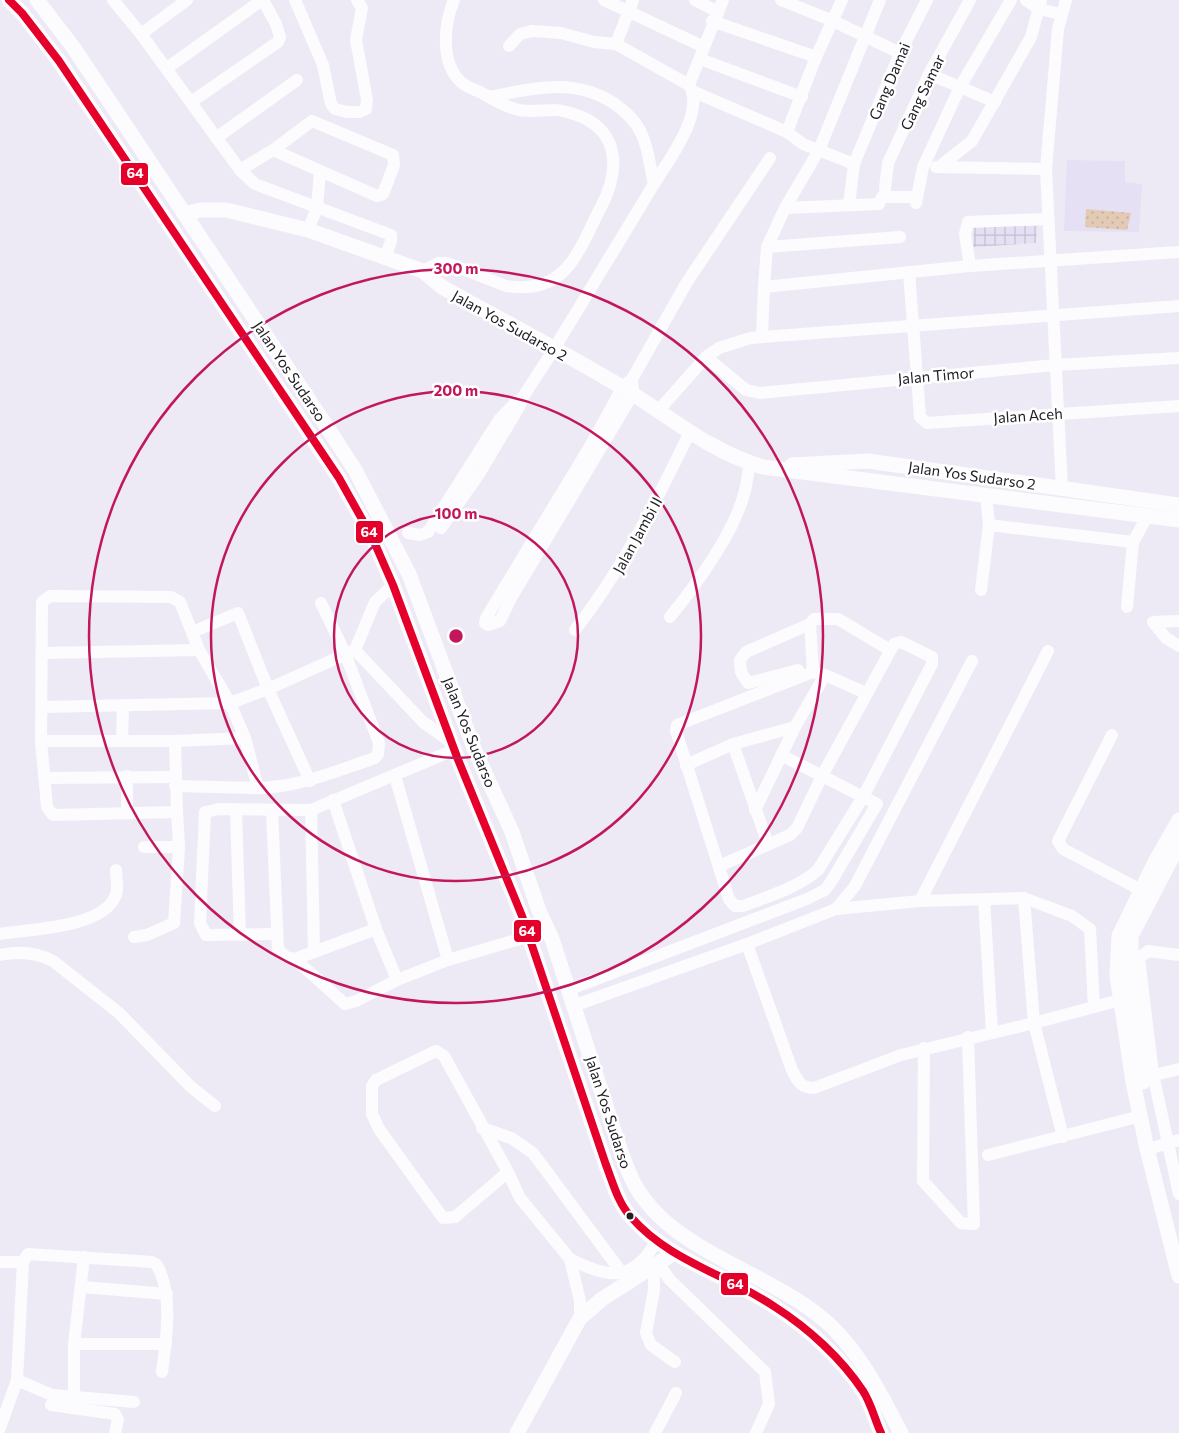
<svg xmlns="http://www.w3.org/2000/svg" width="1179" height="1433" font-family="Commissioner,sans-serif">
<style>
.built{fill:#e5e0f4}
.industrial{fill:url(#industrial-grid)}
.park{fill:url(#park-dots)}
.lines{fill:none;stroke-linecap:round;stroke-linejoin:round}
.minor{stroke:#fcfcfe;stroke-width:12}
.major{stroke:#fcfcfe;stroke-width:15}
.bus-1-casing{stroke:#fff;stroke-width:11}
.bus-1{stroke:#e4002b;stroke-width:8}
.ring{fill:none;stroke:#c2185b;stroke-width:2.5}
.bus-dot{fill:#222027;stroke:#fff;stroke-width:2}
.labels{text-anchor:middle;dominant-baseline:central;stroke-width:5;stroke-linejoin:round;paint-order:stroke}
.street-label{font-size:15px;fill:#222027;stroke:#fff}
.centre{fill:#c2185b;stroke:#fff;stroke-width:2.5}
.ring-label{font-size:15px;text-anchor:middle;font-weight:bold;fill:#c2185b;stroke:#fff;stroke-width:5;stroke-linejoin:round;paint-order:stroke}
.line-badge{stroke:#fff;stroke-width:2}
.badge-label{font-size:14px;text-anchor:middle;font-weight:bold;fill:#fff}
</style>
<defs>
<pattern id="industrial-grid" width="8" height="8" patternUnits="userSpaceOnUse" patternTransform="scale(1.25)"><rect width="8" height="8" fill="#e5e0f4"/><path d="M0 4h8M4 0v8" fill="none" stroke="#c4c0d1"/></pattern>
<pattern id="park-dots" width="8" height="8" patternUnits="userSpaceOnUse" patternTransform="scale(1.25)"><rect width="8" height="8" fill="#e2cab4"/><path d="M2 2h.1M6 6h.1" fill="none" stroke="#c2ad9b" stroke-width="1.8" stroke-linecap="round"/></pattern>
</defs>
<rect width="100%" height="100%" fill="#edeaf5"/>
<path class="built" d="M 1067,160 L 1125,161 L 1125,182 L 1142,184 L 1139,232 L 1064,231 Z"/>
<path class="industrial" d="M 1037,226 L 1036,243 L 973,247 L 974,227 Z"/>
<path class="park" d="M 1086,209 L 1131,213 L 1127,230 L 1085,227 Z"/>
<g class="lines">
<g class="minor">
<path d="M 113,0 L 141,34 L 240,170 L 255,184 L 391,235 L 391,241 L 385,259"/>
<path d="M 295,0 L 323,65 L 331,104 L 335,109 L 347,112 L 360,112 L 366,109 L 367,100 L 356,40 L 362,8 L 357,0"/>
<path d="M 604,0 L 704,47"/>
<path d="M 695,0 L 718,12"/>
<path d="M 781,0 L 833,21 L 900,53"/>
<path d="M 842,0 L 816,57 L 787,132 L 803,144 L 854,164"/>
<path d="M 1026,0 L 1039,9 L 1061,14"/>
<path d="M 712,21 L 816,57"/>
<path d="M 141,34 L 187,0"/>
<path d="M 616,44 L 633,0"/>
<path d="M 509,46 L 520,34 L 532,31 L 561,33 L 594,42 L 616,44 L 689,85"/>
<path d="M 700,59 L 802,97"/>
<path d="M 167,68 L 262,0"/>
<path d="M 692,91 L 787,132"/>
<path d="M 191,102 L 278,42 L 280,37 L 276,24 L 263,0"/>
<path d="M 995,102 L 960,87 L 1011,0"/>
<path d="M 216,138 L 297,80"/>
<path d="M 936,167 L 1046,169"/>
<path d="M 939,167 L 972,141 L 1031,37 L 1041,0"/>
<path d="M 240,170 L 273,150 L 312,121 L 393,155 L 394,165 L 383,194 L 377,196 L 273,150"/>
<path d="M 654,184 C 668,161 706,112 689,85 L 723,0"/>
<path d="M 885,189 L 888,163 L 929,74 L 970,0"/>
<path d="M 916,203 L 923,167 L 960,87 L 929,74"/>
<path d="M 849,205 L 854,164 L 900,53 L 927,0"/>
<path d="M 785,208 L 879,204 L 882,197 L 917,197"/>
<path d="M 308,230 L 317,208 L 320,171"/>
<path d="M 767,247 L 900,237"/>
<path d="M 970,266 L 965,234 L 968,222 L 1047,219"/>
<path d="M 423,271 L 438,263 L 447,263 L 506,286 C 531,290 554,285 570,264 C 583,248 591,225 601,207 C 618,174 622,135 582,117 C 574,114 562,109 553,110 C 540,110 528,113 515,109 C 504,106 494,100 484,94 C 477,90 467,88 461,82 C 440,63 444,24 454,0"/>
<path d="M 909,272 L 920,417 L 927,423 L 1179,406"/>
<path d="M 764,287 L 767,247 L 785,208 L 819,150 L 880,0"/>
<path d="M 762,336 L 764,287 L 970,266 L 1179,252"/>
<path d="M 706,357 L 746,390 L 760,393 L 1055,365 L 1179,358"/>
<path d="M 632,379 L 633,394 L 511,598 L 500,621 L 488,625 L 485,623 L 486,618 L 592,443 L 622,388 L 632,379 L 687,282 L 770,158"/>
<path d="M 658,411 L 706,357 L 719,348 L 750,338 L 1179,306"/>
<path d="M 1062,489 L 1046,169 L 1058,29 L 1066,0"/>
<path d="M 989,525 L 1133,542"/>
<path d="M 441,528 L 479,474 L 519,407 L 523,397 L 554,349 L 654,184 C 650,168 649,150 642,135 C 637,122 627,113 615,104 C 575,77 534,88 489,97"/>
<path d="M 408,533 L 420,535 L 428,532 L 499,420 L 517,401"/>
<path d="M 981,590 L 989,525 L 986,495"/>
<path d="M 1127,607 L 1133,542 L 1147,517"/>
<path d="M 670,617 C 696,585 734,533 744,494 C 747,484 748,473 750,463"/>
<path d="M 1179,621 L 1153,622 L 1166,638 L 1179,646"/>
<path d="M 575,630 C 622,570 656,502 689,434"/>
<path d="M 192,632 L 238,613 L 268,689 L 310,781"/>
<path d="M 355,650 L 423,722 L 451,742"/>
<path d="M 42,653 L 199,650"/>
<path d="M 798,670 L 748,683 L 741,672 L 740,660 L 746,652 L 810,624"/>
<path d="M 813,672 L 810,624 L 814,619 L 838,619 L 890,650"/>
<path d="M 42,707 L 230,703 L 268,689 L 355,650 L 375,602 L 393,585"/>
<path d="M 1112,735 L 1058,841 L 1063,849 L 1141,890"/>
<path d="M 41,741 L 175,741 L 245,738"/>
<path d="M 122,741 L 123,705"/>
<path d="M 175,741 L 177,812 L 53,815 L 47,807 L 41,741 L 42,602 L 50,596 L 171,597 L 180,602 L 199,650 L 230,703 L 245,738 L 258,788 L 175,786"/>
<path d="M 733,744 L 768,844"/>
<path d="M 686,765 L 733,744 L 795,727"/>
<path d="M 127,776 L 127,812"/>
<path d="M 395,776 L 448,960"/>
<path d="M 46,778 L 175,777"/>
<path d="M 258,788 C 300,787 336,771 375,758 L 378,754 L 379,743 L 345,653 L 321,603"/>
<path d="M 333,800 L 376,929 L 397,980 L 448,960 L 530,936"/>
<path d="M 311,810 L 314,950"/>
<path d="M 755,810 L 795,727 L 825,675"/>
<path d="M 236,811 L 240,935"/>
<path d="M 272,811 L 278,949 L 286,957 L 295,959 L 376,929"/>
<path d="M 144,847 L 179,847"/>
<path d="M 719,866 L 790,835 L 797,828 L 822,776 L 894,644 L 901,642 L 932,657 L 932,664 L 863,797 L 818,870 C 797,888 769,896 743,906 L 735,906 L 729,899 L 676,731 L 677,725 L 813,672 L 825,675 L 866,693"/>
<path d="M 1024,898 L 1034,1023 L 1063,1137"/>
<path d="M 984,899 L 992,1032"/>
<path d="M 920,901 L 1048,651"/>
<path d="M 836,909 L 855,886 L 972,661"/>
<path d="M 0,934 C 30,929 101,928 115,897 C 119,890 116,878 116,870"/>
<path d="M 277,934 L 206,935 L 200,923 L 205,812 L 219,809 L 311,810 L 454,750"/>
<path d="M 134,937 L 147,935 L 174,923 L 179,847 L 177,812"/>
<path d="M 747,944 L 792,1070 C 798,1081 800,1088 814,1088 L 901,1055 L 1034,1023 L 1120,1000"/>
<path d="M 0,955 C 19,951 36,952 53,961 L 119,1013 L 191,1087 L 215,1106"/>
<path d="M 1179,955 L 1148,951 L 1139,958 L 1153,1074 L 1179,1194"/>
<path d="M 295,959 L 345,1004 L 356,1001 L 397,980"/>
<path d="M 568,990 L 807,899 L 825,890 L 831,882 L 877,804 L 781,755"/>
<path d="M 573,1006 L 747,944 L 836,909 L 920,901 L 1024,898 L 1072,916 L 1090,929 L 1094,1007"/>
<path d="M 924,1048 L 923,1181 L 961,1223 L 974,1224 L 968,1037"/>
<path d="M 1145,1077 L 1179,1069"/>
<path d="M 482,1128 L 511,1138 L 533,1153 L 622,1273"/>
<path d="M 1155,1147 L 1179,1140"/>
<path d="M 988,1155 L 1141,1116"/>
<path d="M 508,1172 L 455,1217 L 443,1218 L 379,1129 L 372,1114 L 372,1086 L 376,1080 L 436,1051 L 444,1056 L 508,1172 L 520,1198 L 570,1259 L 580,1301 L 580,1318"/>
<path d="M 570,1259 C 608,1278 632,1283 656,1242"/>
<path d="M 0,1262 L 23,1262"/>
<path d="M 658,1263 L 670,1280 L 765,1372 L 769,1404 L 756,1433"/>
<path d="M 654,1266 L 654,1290 L 646,1333 L 651,1345 L 675,1362"/>
<path d="M 82,1287 L 167,1294"/>
<path d="M 74,1344 L 166,1344"/>
<path d="M 17,1380 L 52,1395 L 134,1402"/>
<path d="M 74,1396 L 74,1344 L 84,1257"/>
<path d="M 51,1405 L 115,1414 L 118,1420 L 115,1433"/>
<path d="M 0,1428 L 17,1380 L 23,1262 L 28,1254 L 152,1262 L 156,1264 C 174,1292 166,1341 162,1372"/>
<path d="M 655,1433 L 676,1393"/>
</g>
<g class="major">
<path d="M 9,0 L 22,13 L 59,61 L 339,478 L 372,537 L 393,585 L 457,757 L 522,916 L 606,1165 C 613,1183 618,1203 631,1217 C 669,1261 728,1275 775,1307 C 808,1328 841,1358 863,1391 C 871,1403 875,1420 881,1433"/>
<path d="M 37,0 L 73,47 L 329,430 L 355,470 L 409,574 L 475,751 L 512,832 L 539,911 L 552,939 L 621,1152 C 627,1168 633,1185 644,1199 C 688,1258 780,1276 833,1328 C 863,1358 881,1395 901,1433"/>
<path d="M 184,214 L 201,210 L 226,210 L 308,230 L 423,271 L 442,287 C 503,321 565,353 625,389 C 672,418 709,451 763,467 L 1179,520"/>
<path d="M 792,465 L 868,461 L 1179,505"/>
<path d="M 1179,820 L 1154,864 L 1119,936 L 1117,975 L 1133,1082 L 1147,1149 L 1179,1276"/>
<path d="M 1143,1082 L 1131,985 L 1131,936 L 1179,844"/>
<path d="M 517,1433 L 580,1318 L 602,1299 L 674,1253"/>
</g>
<g class="bus-1-casing">
<path id="bus-1" d="M 9,0 L 22,13 L 59,61 L 339,478 L 372,537 L 393,585 L 457,757 L 522,916 L 606,1165 C 613,1183 618,1203 631,1217 C 669,1261 728,1275 775,1307 C 808,1328 841,1358 863,1391 C 871,1403 875,1420 881,1433"/>
</g>
<use href="#bus-1" class="bus-1"/>
</g>
<g class="ring">
<circle cx="456" cy="636" r="122"/>
<circle cx="456" cy="636" r="245"/>
<circle cx="456" cy="636" r="367"/>
</g>
<circle class="bus-dot" cx="630" cy="1216" r="4.5"/>
<g class="labels">
<g class="street-label">
<text transform="translate(889 81) rotate(-67)">Gang Damai</text>
<text transform="translate(922 92) rotate(-64)">Gang Samar</text>
<text transform="translate(510 325) rotate(29)">Jalan Yos Sudarso 2</text>
<text transform="translate(290 371) rotate(56)">Jalan Yos Sudarso</text>
<text transform="translate(936 375) rotate(-5)">Jalan Timor</text>
<text transform="translate(1028 415) rotate(-4)">Jalan Aceh</text>
<text transform="translate(972 475) rotate(8)">Jalan Yos Sudarso 2</text>
<text transform="translate(637 535) rotate(-61)">Jalan Jambi II</text>
<text transform="translate(470 732) rotate(68)">Jalan Yos Sudarso</text>
<text transform="translate(609 1112) rotate(72)">Jalan Yos Sudarso</text>
</g>
</g>
<circle cx="456" cy="636" r="8" class="centre"/>
<g class="ring-label">
<text x="456" y="274">300 m</text>
<text x="456" y="396">200 m</text>
<text x="456" y="519">100 m</text>
</g>
<g class="line-badge">
<rect x="120" y="162" width="29" height="24" rx="5" fill="#e4002b"/>
<rect x="355" y="520" width="29" height="24" rx="5" fill="#e4002b"/>
<rect x="513" y="919" width="29" height="24" rx="5" fill="#e4002b"/>
<rect x="720" y="1272" width="29" height="24" rx="5" fill="#e4002b"/>
</g>
<g class="badge-label">
<text x="135" y="178">64</text>
<text x="369" y="537">64</text>
<text x="527" y="936">64</text>
<text x="735" y="1289">64</text>
</g>
</svg>
